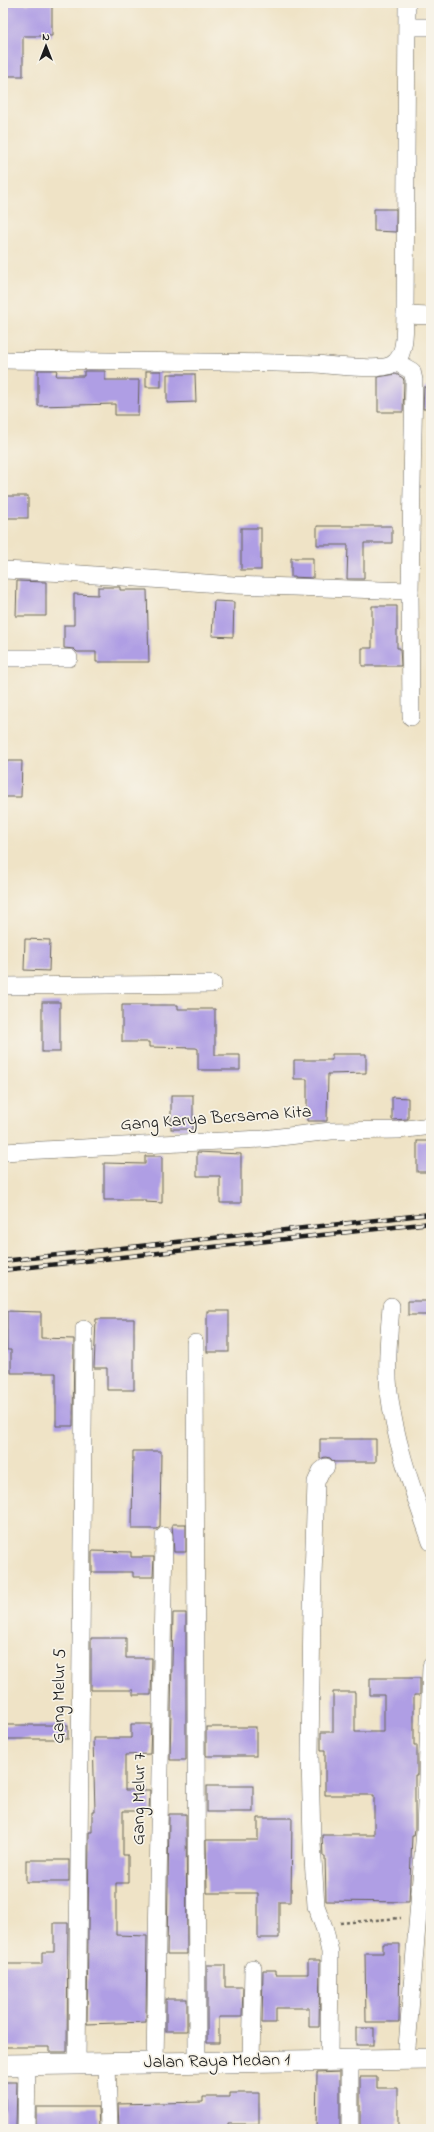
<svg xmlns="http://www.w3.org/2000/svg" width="434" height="2132" font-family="'Indie Flower',sans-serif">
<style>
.building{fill:#af9ee4}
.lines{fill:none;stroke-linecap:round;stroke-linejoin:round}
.minor-casing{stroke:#666258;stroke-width:18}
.tertiary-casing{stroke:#666258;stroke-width:22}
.path{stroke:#666258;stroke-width:2.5;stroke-dasharray:3 3;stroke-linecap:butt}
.minor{stroke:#fff;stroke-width:17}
.tertiary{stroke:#fff;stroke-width:21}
.rail-casing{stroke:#1c1c1c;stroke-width:4.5}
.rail{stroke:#f7f3e8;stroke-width:3;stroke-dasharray:9;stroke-linecap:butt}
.labels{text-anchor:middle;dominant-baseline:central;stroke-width:3.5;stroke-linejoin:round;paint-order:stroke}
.street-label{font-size:18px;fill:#1c1c1c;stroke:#f7f3e8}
</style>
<rect width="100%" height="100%" fill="#f7f3e8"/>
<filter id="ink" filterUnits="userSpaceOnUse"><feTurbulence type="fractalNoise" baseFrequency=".025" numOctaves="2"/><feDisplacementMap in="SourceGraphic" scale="8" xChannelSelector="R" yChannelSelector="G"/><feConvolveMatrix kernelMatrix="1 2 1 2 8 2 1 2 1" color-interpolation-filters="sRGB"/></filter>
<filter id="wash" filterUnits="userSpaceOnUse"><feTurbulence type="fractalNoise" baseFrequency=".012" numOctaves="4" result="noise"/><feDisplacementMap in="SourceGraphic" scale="16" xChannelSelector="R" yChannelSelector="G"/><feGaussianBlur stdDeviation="0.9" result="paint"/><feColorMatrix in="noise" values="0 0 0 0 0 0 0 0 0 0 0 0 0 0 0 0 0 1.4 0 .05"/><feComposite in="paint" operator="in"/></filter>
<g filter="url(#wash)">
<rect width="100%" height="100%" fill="#efe3c6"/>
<g id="blocks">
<g class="building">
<path d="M 3,4 L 52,4 L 52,36 L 23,36 L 23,76 L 3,76 Z"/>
<path d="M 374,209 L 396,209 L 396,232 L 374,231 Z"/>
<path d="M 38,370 L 57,370 L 56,376 L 84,376 L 84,371 L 105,371 L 105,380 L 139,380 L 138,415 L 115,415 L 115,404 L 38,406 Z"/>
<rect x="146" y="371" width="15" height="16"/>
<path d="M 167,374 L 195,374 L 196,402 L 167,403 Z"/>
<path d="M 396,374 L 403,378 L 404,381 L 403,412 L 378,412 L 378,377 Z"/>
<path d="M 424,387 L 431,387 L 431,409 L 423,409 Z"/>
<rect x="4" y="496" width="24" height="22"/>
<path d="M 317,526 L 392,526 L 392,543 L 364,543 L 364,579 L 347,579 L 348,545 L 317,545 Z"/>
<rect x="241" y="528" width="20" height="42"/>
<path d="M 291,558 L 313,558 L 313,578 L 291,577 Z"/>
<path d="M 17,581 L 46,582 L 46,616 L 16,616 Z"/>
<path d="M 98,587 L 120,587 L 120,590 L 147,590 L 149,662 L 96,662 L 96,652 L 77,652 L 74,649 L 64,648 L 64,625 L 74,625 L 74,594 L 98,595 Z"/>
<path d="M 214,601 L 234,602 L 233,637 L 212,636 Z"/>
<path d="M 372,606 L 397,606 L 397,648 L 400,648 L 401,666 L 362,666 L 362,648 L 372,648 Z"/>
<path d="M 3,761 L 22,761 L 21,797 L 3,797 Z"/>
<path d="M 25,939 L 50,940 L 49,971 L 24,970 Z"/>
<rect x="42" y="1002" width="18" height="50"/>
<path d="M 122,1005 L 178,1005 L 178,1009 L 215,1009 L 215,1055 L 240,1055 L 240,1070 L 198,1070 L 198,1049 L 196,1048 L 149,1047 L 149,1042 L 122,1042 Z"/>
<path d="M 332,1054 L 366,1054 L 366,1073 L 328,1074 L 327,1121 L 307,1121 L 307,1079 L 294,1079 L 294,1060 L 332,1060 Z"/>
<rect x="171" y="1095" width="22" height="34"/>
<path d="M 392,1097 L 408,1098 L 408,1119 L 392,1120 Z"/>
<rect x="417" y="1141" width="14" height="31"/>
<path d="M 197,1152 L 241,1154 L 241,1203 L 220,1203 L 220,1176 L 197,1176 Z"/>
<path d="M 145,1156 L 162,1156 L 162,1203 L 145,1202 L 145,1200 L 104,1200 L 104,1163 L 145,1164 Z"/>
<rect x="408" y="1301" width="23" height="14"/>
<path d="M 7,1311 L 41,1312 L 41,1338 L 74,1339 L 73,1426 L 56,1426 L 56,1373 L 11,1373 L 11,1350 L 7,1350 Z"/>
<rect x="207" y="1311" width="22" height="41"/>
<path d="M 96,1319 L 134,1319 L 134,1390 L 107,1390 L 107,1368 L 94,1368 Z"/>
<path d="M 320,1439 L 376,1439 L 376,1462 L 334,1462 L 330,1458 L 325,1457 L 320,1459 Z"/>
<path d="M 133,1451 L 161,1451 L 160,1527 L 157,1529 L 132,1529 Z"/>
<path d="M 172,1524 L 186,1524 L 186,1552 L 174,1552 Z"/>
<path d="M 92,1551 L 131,1552 L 131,1557 L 154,1557 L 153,1577 L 133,1577 L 133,1572 L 92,1572 Z"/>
<path d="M 173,1613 L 186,1613 L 186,1760 L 170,1760 Z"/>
<path d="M 91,1638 L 126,1638 L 126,1658 L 152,1658 L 151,1695 L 133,1695 L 133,1690 L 91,1690 Z"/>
<path d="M 370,1678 L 420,1678 L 420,1695 L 414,1695 L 414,1745 L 417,1745 L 417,1775 L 415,1775 L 415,1829 L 414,1836 L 412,1836 L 409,1902 L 326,1901 L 325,1856 L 323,1856 L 322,1835 L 374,1835 L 374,1795 L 325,1795 L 325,1750 L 321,1750 L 321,1732 L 333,1732 L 333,1692 L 355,1692 L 355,1732 L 384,1732 L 384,1695 L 370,1695 Z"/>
<path d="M 131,1724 L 151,1724 L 150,1754 L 125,1755 L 125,1790 L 150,1790 L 149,1811 L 123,1811 L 123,1855 L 128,1855 L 128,1883 L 116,1883 L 116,1935 L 147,1936 L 146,2022 L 87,2024 L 89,1832 L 92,1832 L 92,1811 L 95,1811 L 93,1738 L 131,1738 Z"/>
<rect x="3" y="1725" width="65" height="14"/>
<rect x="206" y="1727" width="50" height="29"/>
<rect x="207" y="1786" width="46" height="26"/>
<path d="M 169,1814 L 186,1814 L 187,1954 L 167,1954 Z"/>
<path d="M 258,1818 L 292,1818 L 291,1902 L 279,1902 L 279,1938 L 258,1938 L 258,1893 L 207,1893 L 206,1840 L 258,1840 Z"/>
<rect x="26" y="1860" width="43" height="22"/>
<path d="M 54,1923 L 68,1923 L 67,2052 L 49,2052 L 49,2047 L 3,2047 L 3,1964 L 42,1964 L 42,1952 L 54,1952 Z"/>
<path d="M 383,1944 L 400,1944 L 399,2022 L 366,2022 L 365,1953 L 383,1953 Z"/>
<path d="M 308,1960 L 320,1960 L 319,2027 L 309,2027 L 309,2008 L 276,2008 L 276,2023 L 262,2023 L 263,1970 L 276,1970 L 276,1974 L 308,1974 Z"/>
<path d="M 207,1965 L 225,1965 L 225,1987 L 243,1987 L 242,2017 L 219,2017 L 219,2043 L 207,2043 Z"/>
<rect x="166" y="1999" width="21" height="32"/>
<rect x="356" y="2028" width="18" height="17"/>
<path d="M 340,2072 L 340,2129 L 316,2129 L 317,2073 Z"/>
<path d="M 360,2077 L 377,2077 L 377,2088 L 398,2088 L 398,2129 L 360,2127 Z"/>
<path d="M 5,2082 L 17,2082 L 16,2128 L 5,2128 Z"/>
<path d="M 230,2093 L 259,2093 L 259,2124 L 228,2124 L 228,2129 L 119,2129 L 118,2104 L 203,2102 L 203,2097 L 230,2097 Z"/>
<path d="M 36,2107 L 98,2107 L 99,2129 L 36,2128 Z"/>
</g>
</g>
</g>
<g filter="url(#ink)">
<use href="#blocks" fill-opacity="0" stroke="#666258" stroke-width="1"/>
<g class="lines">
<g class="minor-casing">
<g id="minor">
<path d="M 408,27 L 431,27"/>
<path d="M 405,315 L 431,316"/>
<path d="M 3,360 C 107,361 211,361 315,364 C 330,365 380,371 391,365 C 407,357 404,331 405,315 L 407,3"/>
<path d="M 396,362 L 412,371 L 414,380 L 410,591 L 411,717"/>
<path d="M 3,570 L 67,573 L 233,585 L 410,591"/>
<path d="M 3,658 L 69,658"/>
<path d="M 3,986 L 213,984"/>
<path d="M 3,1152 L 263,1139 L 331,1131 L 398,1130 L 431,1126"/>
<path d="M 391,1306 C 389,1334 386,1364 389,1392 C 395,1443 414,1493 431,1542"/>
<path d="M 195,1343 L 197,2062"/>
<path d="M 326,1467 L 321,1471 L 316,1482 L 312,1609 L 310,1756 L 312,1843 L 316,1906 L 325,1930 L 330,1952 L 329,2060"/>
<path d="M 406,2059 L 425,1830 L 431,1666"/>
<path d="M 251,2061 L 253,1968"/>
<path d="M 155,2063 L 164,1536"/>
<path d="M 77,2064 L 84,1329"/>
<path d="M 107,2064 L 109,2129"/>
<path d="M 26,2129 L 27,2065"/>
<path d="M 350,2129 L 350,2060"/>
</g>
</g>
<g class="tertiary-casing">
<path id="tertiary" d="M 3,2065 L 431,2059"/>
</g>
<path class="path" d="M 340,1923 L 401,1918"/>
<use href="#minor" class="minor"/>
<use href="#tertiary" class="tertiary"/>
<g class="rail-casing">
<g id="rail">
<path d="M 3,1261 L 431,1214"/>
<path d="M 3,1270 L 431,1223"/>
</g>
</g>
<use href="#rail" class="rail"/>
</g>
</g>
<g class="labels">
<g class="street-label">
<text transform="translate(216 1119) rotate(-4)">Gang Karya Bersama Kita</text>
<text transform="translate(60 1696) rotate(-89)">Gang Melur 5</text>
<text transform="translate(140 1799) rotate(-89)">Gang Melur 7</text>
<text transform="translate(217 2062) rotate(-1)">Jalan Raya Medan 1</text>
</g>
</g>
<rect width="434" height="2132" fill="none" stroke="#f7f3e8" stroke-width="16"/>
<g transform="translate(46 46)" stroke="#f7f3e8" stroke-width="3" paint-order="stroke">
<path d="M0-3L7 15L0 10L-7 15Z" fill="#1c1c1c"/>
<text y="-6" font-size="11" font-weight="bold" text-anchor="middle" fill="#1c1c1c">N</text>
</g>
</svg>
